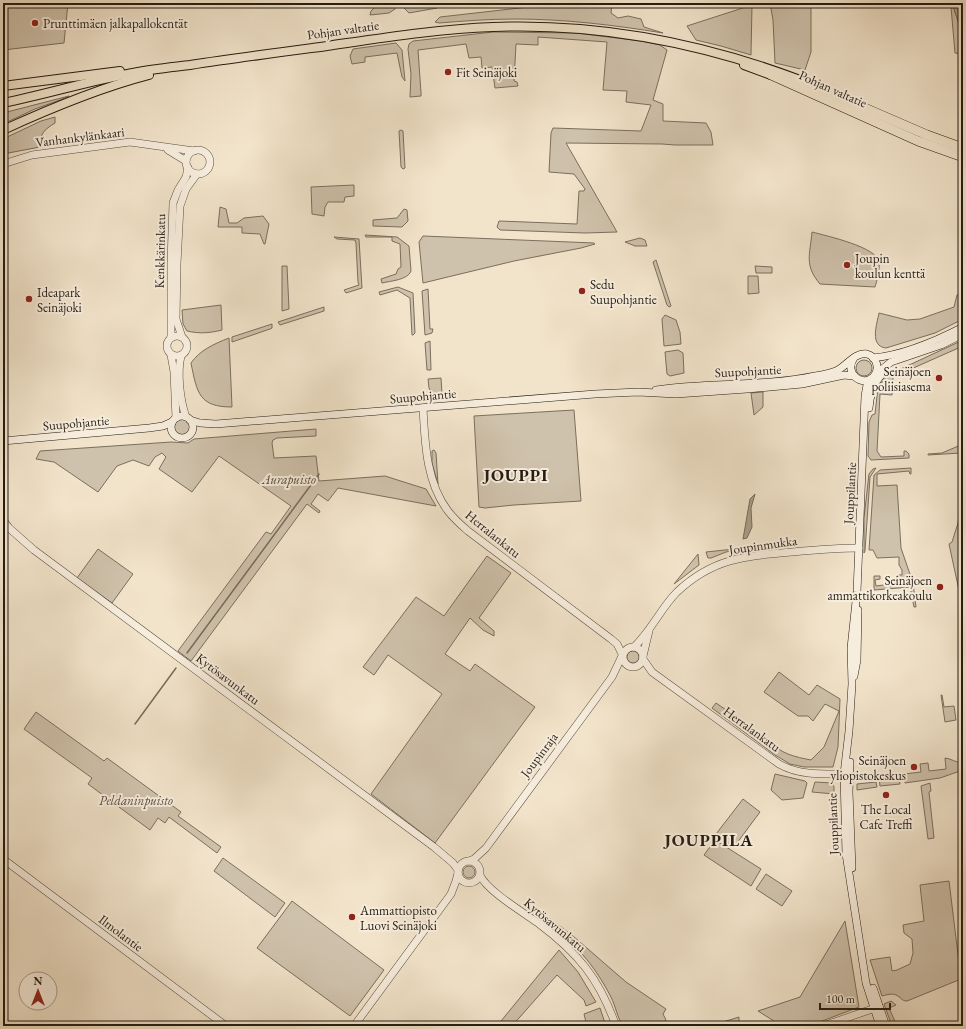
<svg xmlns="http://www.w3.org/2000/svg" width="966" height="1029" font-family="'EB Garamond',serif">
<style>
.green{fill:#cfc2ac;stroke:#7a6f5f}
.water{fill:#aca08c;stroke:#766b5b}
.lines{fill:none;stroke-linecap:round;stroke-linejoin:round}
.stream{stroke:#766b5b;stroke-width:1.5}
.tertiary-casing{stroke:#584e40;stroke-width:8}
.secondary-casing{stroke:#241c12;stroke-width:8}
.primary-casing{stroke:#241c12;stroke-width:10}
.trunk-casing{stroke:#241c12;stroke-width:10}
.tertiary{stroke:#f7eddd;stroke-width:7}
.secondary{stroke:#f7eddd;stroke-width:7}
.primary{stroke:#f2e4cb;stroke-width:8}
.trunk{stroke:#f2e4cb;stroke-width:9}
.poi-dot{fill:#8f2418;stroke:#f7eddd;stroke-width:1.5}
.labels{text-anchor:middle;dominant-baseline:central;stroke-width:4;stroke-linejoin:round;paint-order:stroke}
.poi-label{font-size:13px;fill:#241c12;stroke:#f7eddd;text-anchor:start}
.street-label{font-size:13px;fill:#241c12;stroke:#f7eddd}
.park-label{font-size:13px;font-style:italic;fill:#574e40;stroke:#f7eddd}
.district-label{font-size:17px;font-weight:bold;letter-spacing:1px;fill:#241c12;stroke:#f7eddd}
</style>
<rect width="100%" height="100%" fill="#f2e4cb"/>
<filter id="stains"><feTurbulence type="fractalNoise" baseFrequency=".005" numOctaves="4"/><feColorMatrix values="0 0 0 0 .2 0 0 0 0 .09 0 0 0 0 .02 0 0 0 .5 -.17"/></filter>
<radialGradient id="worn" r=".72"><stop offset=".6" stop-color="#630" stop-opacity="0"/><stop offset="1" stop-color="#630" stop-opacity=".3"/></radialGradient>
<g class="green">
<path d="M 3,3 L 68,3 L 64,43 L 3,50 Z"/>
<path d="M 379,3 L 395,3 L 395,9 L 389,13 L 370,15 L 371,11 Z"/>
<path d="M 403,3 L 422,3 L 437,8 L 409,13 L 404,8 Z"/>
<path d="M 564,3 L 612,3 L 611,13 L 618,18 L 628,16 L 641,19 L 644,27 L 663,33 C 614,25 564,19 515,19 C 489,19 464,21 439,23 L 435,22 L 440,17 Z"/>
<path d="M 770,3 L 811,3 L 811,52 L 805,70 L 775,63 L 773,20 Z"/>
<path d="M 949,3 L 952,3 L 963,36 L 963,54 L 955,53 L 951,7 Z"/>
<path d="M 752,5 L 751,55 L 721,46 L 696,40 L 687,26 Z"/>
<path d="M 493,32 L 576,33 L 641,41 L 660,45 L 667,50 L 653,100 L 663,104 L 663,121 L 706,123 L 711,132 L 713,145 L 675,145 L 662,144 L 566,143 L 617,232 L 585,233 L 500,230 L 497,227 L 499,221 L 577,224 L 579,191 L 584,191 L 585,189 L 574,174 L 549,172 L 551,133 L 553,128 L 641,131 L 651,105 L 626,102 L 627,91 L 603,90 L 607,42 L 538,37 L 538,45 L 516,44 L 514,81 L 517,82 L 518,86 L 495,88 L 492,67 L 482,68 L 481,57 L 469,58 L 466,44 L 418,50 L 421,93 L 421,96 L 410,97 L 411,74 L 408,49 L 409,44 L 413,41 Z"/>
<path d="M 396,43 L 402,50 L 405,81 L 402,77 L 397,53 L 365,57 L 365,62 L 352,64 L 350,56 L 353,49 Z"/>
<path d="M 69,96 L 60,100 L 35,109 L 3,124 L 3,113 Z"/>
<path d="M 55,117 L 55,123 C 44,130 40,133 40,147 L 3,154 L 3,139 L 41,121 Z"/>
<path d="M 401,130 L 403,131 L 405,168 L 403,169 L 401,167 L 399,131 Z"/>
<path d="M 354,185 L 354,196 L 345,197 L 344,202 L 328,202 L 325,207 L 324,216 L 312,214 L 311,187 Z"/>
<path d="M 220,207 L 226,209 L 229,223 L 237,223 L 244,218 L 263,216 L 269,224 L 265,244 L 264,244 L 260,234 L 242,233 L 242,227 L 218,227 Z"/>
<path d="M 404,209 L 407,210 L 408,221 L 402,227 L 373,226 L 373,220 L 397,218 Z"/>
<path d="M 812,232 C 827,236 877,247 879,262 C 880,270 877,280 875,287 L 820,284 C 804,265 810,255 812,232 Z"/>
<path d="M 365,235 L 397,237 L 409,246 L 411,271 C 408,280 390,281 382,283 L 381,279 L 396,274 L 398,269 L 401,267 L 400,244 L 392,241 L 392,237 L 366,237 Z"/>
<path d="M 423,236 L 594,243 L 595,244 L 581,248 L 514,261 L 423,283 L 419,242 Z"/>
<path d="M 334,237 L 359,239 L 362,288 L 346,293 L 344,290 L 359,285 L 358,282 L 356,243 L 355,240 L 337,239 Z"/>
<path d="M 640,238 L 645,240 L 647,246 L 635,246 L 625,242 Z"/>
<path d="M 656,260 L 671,306 L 669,307 L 667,305 L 653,262 Z"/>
<path d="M 282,266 L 287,266 L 289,309 L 282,311 Z"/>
<path d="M 755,266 L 772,267 L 772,273 L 756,273 Z"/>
<path d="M 748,276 L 758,276 L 759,293 L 748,294 Z"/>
<path d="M 398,287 L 413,293 L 415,333 L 413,335 L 412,335 L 410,298 L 397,290 L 380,295 L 379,292 Z"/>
<path d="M 428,289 L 430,329 L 433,329 L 432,333 L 425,335 L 422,291 Z"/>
<path d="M 963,291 L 963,319 L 935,333 L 886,348 C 869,346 877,324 879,313 L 907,320 L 920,319 L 954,307 L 957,295 Z"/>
<path d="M 221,305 L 222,330 C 210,333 200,334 187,331 L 183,324 L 182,310 Z"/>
<path d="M 324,307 L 324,311 L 280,325 L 278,322 Z"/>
<path d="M 665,315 L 676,320 L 680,332 L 681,344 L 664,346 L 662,319 Z"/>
<path d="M 272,324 L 272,328 L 270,329 L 232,342 L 232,337 Z"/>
<path d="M 229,338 L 232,407 C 199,407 197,393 191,363 C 200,350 214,344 229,338 Z"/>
<path d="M 963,340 L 963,346 L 893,377 L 892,395 L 880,394 L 877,451 L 881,457 L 904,456 L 904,451 L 906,451 L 909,454 L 909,458 L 871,460 L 868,456 L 869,422 L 872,415 L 875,414 L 878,387 L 887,376 L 892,373 Z"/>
<path d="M 430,341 L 431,370 L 427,370 L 425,343 Z"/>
<path d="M 678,350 L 683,353 L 684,373 L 670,376 L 667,374 L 665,352 Z"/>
<circle cx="864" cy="368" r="8"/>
<path d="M 441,378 L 442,394 L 432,394 L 429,388 L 428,379 Z"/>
<path d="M 763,392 L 763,407 L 754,415 L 751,393 Z"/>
<path d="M 574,410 L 581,501 L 514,505 L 485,508 L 479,507 L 474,416 Z"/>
<circle cx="182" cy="427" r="8"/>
<path d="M 316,429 L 316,436 L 277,438 L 273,440 L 272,443 L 274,458 L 316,456 L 319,481 L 385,476 L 426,489 L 436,506 L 338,488 L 328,501 L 318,494 L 311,504 L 320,511 L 319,513 L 307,504 L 191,661 L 178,651 L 266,532 L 271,534 L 291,506 L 219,456 L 192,492 L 159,469 L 166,457 L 162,453 L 155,457 L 149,466 L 133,460 L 117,466 L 98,492 L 54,462 L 36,459 L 40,451 L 171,442 L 188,443 L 194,439 Z"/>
<path d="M 963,444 L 963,457 L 961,453 L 928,455 L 928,454 L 942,453 Z"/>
<path d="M 434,450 L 436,453 L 438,484 L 432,463 L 432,451 Z"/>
<path d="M 876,468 L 870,477 L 865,551 L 864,553 L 864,518 L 869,474 L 873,469 Z"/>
<path d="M 911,468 L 911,474 L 910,474 L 909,471 L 877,474 L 877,486 L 897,485 L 901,548 L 913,583 L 916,607 L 914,607 L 910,587 L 874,590 L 874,576 L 880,576 L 880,579 L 875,580 L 876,586 L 899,583 L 898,575 L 902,575 L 902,570 L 899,565 L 899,557 L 877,558 L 873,550 L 869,550 L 874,475 L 880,470 Z"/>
<path d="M 963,475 L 963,609 L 949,544 L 952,542 L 958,523 Z"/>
<path d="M 744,548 L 726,552 L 711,558 L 708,558 L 706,552 Z"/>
<path d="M 98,549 L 133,574 L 112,603 L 77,578 Z"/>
<path d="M 698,554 L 699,565 L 674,584 Z"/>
<path d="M 487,556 L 511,573 L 479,618 L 494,631 L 494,636 L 483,630 L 470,618 L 445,654 L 470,671 L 475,664 L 535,707 L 435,843 L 371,794 L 442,694 L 388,655 L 374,675 L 363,667 L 416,597 L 444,616 Z"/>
<circle cx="633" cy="657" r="6"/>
<path d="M 779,672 L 809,695 L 817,685 L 840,699 L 838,747 L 833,767 L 804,767 L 790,764 L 775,755 L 712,708 L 716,703 L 770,740 C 779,754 796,757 811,760 L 824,747 L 839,711 L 825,704 L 813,721 L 808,716 L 798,716 L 764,692 Z"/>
<path d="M 941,695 L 942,695 L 944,707 L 954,706 L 956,720 L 945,722 Z"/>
<path d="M 36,712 L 104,761 L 107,758 L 181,812 L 178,816 L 221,847 L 217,853 L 169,817 L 165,823 L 158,818 L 150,830 L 88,784 L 92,778 L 24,729 Z"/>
<path d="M 945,758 C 950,758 956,763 963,763 L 963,770 L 940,778 L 905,783 L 904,774 L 921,772 L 920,764 L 928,763 L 929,771 L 946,769 Z"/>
<path d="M 775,774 L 805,781 L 807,783 L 803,798 L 782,800 L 771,790 Z"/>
<path d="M 899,775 L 900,784 L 880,786 L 879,777 Z"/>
<path d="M 815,782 L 832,783 L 834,787 L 834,794 L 812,792 Z"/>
<path d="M 876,782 L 877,787 L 857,790 L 857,784 Z"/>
<path d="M 930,783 L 931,791 L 929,792 L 934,838 L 928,839 L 921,786 Z"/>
<path d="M 743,799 L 760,812 L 734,847 L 716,834 Z"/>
<path d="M 715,840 L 761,869 L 751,886 L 704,855 Z"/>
<path d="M 223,858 L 285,903 L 275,917 L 214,871 Z"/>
<circle cx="469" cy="872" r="6"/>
<path d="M 766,874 L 792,891 L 782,906 L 756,889 Z"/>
<path d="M 949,881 L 961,979 L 907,1001 C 901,1001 901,997 896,995 C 892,993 886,995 882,996 L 870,960 L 890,957 L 892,971 L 897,970 L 910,964 L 913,953 L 912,939 L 904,933 L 903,925 L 924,921 L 920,885 Z"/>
<path d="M 292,901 L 384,970 L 350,1016 L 257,948 Z"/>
<path d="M 548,917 L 573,936 L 626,982 L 666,1009 L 663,1014 L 666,1020 L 662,1026 L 623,1026 C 617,1017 616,1007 611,997 C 593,963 576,944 545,921 Z"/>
<path d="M 845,921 L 859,1007 L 809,1026 L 778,1026 L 777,1023 L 758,1011 L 800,997 Z"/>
<path d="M 559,950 L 578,972 L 596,1002 L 586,1006 L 584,1000 L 557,975 L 512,1026 L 497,1026 Z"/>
<path d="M 891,1001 L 896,1005 L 889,1008 L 897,1026 L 892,1026 L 884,1004 Z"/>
<path d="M 600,1008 L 606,1026 L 587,1026 L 584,1014 Z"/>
<path d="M 739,1017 L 739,1026 L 710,1026 Z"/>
</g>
<g class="water">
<path d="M 952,3 L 963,3 L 963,36 Z"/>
<path d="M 755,494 L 751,508 L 752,527 L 747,538 L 743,539 L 750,499 Z"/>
</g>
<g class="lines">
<g class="stream">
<path d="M 187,653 L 319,474"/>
<path d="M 135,724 L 176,668"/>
</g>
<g class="tertiary-casing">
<g id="tertiary">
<path d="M 168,150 L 186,161"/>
<circle cx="198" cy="162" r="12"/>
<path d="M 3,164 L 32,155 L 130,142 L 194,151"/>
<circle cx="177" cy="346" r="10"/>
<path d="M 171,337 L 171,263 L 173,203 L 178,190 L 186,177 L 188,168"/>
<path d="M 182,337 L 176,319 L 177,264 L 180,206 L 186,189 L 197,174"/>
<path d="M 171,355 L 174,372 L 176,418"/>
<path d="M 181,356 C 177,373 180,400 186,417"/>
<path d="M 423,408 C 425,443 426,482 448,511 C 454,519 461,525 468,531 L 611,639 L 617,644 L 622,654"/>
<path d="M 3,520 L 9,528 L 34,550 L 434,847 L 453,863 L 458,870"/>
<circle cx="633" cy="657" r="10"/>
<path d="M 634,647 C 651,631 661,608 677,592 C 713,558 745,556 792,552 C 814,550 836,548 859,548"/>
<path d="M 643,656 L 649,631"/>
<path d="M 643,659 L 652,672 L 779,764 C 800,776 825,774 849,774"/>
<path d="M 3,859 L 226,1026"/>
<circle cx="469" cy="872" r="11"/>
<path d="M 469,861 L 474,859 L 486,848 L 612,677 L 622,656"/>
<path d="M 480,875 C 486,890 524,913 538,923 C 578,953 599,978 616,1026"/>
<path d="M 354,1026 L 451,894 L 456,881 L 458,873"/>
<path d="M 823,1026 L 878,1007"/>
</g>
</g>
<g class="secondary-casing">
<g id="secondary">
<path d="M 873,358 C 903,355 936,341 963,327"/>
<path d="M 876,374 L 891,362 L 941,345 L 963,334"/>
<path d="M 871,379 L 867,385 L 865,396 L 857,592 L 851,648 L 852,684 L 849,731 L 844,774 L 846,854 L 866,983 L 880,1026"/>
<path d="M 656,390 C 709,382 763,387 815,376 C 822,375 829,374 836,371 C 846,367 854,352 867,354 C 877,357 880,369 874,376 C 863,389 843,373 854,358"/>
<path d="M 869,408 C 870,395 873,384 882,374"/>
<circle cx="182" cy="427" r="11"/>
<path d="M 190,420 L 200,423 L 216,424 L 595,394 L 638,392 L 676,394 L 747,389 L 802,384 L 844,375 L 854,376"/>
<path d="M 3,441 L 149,428 L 163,426 L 172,422"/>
<path d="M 854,676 L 857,660 L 858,610"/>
<path d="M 850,762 L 849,792 L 852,868"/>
<path d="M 873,988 L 886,1026"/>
</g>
</g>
<g class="primary-casing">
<g id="primary">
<path d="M 744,65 L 771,75"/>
<path d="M 3,86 L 120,71"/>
<path d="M 3,103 C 48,94 92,80 138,72 C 155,69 173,67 190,65 C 236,58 282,52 327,46 C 382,38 438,29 493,27 C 598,23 702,43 800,80"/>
<path d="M 3,130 C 51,108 99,88 149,75"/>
</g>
</g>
<g class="trunk-casing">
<g id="trunk">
<path d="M 771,75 L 918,141 L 963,157"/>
<path d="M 800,80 L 927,135 L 963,148"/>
</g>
</g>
<use href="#tertiary" class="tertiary"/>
<use href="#secondary" class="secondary"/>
<use href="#primary" class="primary"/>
<use href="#trunk" class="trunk"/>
</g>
<g class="poi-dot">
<circle cx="35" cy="23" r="4"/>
<circle cx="448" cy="72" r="4"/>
<circle cx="847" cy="265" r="4"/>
<circle cx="582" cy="291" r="4"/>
<circle cx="29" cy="299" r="4"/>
<circle cx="939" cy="378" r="4"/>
<circle cx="940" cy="587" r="4"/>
<circle cx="914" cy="767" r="4"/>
<circle cx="886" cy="795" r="4"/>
<circle cx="352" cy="917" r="4"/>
</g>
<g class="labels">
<g class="poi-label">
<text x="43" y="23">Prunttimäen jalkapallokentät</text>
<text x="456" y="72">Fit Seinäjoki</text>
<text x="855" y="258">Joupin<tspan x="855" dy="15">koulun kenttä</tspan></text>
<text x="590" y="284">Sedu<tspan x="590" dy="15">Suupohjantie</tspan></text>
<text x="37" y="292">Ideapark<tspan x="37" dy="15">Seinäjoki</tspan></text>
<text x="931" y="371" text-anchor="end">Seinäjoen<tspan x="931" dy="15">poliisiasema</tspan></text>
<text x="932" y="580" text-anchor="end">Seinäjoen<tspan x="932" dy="15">ammattikorkeakoulu</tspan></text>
<text x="906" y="760" text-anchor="end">Seinäjoen<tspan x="906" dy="15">yliopistokeskus</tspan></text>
<text x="886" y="809" text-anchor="middle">The Local<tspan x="886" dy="15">Cafe Treffi</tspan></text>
<text x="360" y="910">Ammattiopisto<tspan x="360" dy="15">Luovi Seinäjoki</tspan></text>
</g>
<g class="street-label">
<text transform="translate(343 30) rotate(-8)">Pohjan valtatie</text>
<text transform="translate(833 89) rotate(24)">Pohjan valtatie</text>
<text transform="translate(80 137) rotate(-7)">Vanhankylänkaari</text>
<text transform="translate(160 251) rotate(-89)">Kenkkärinkatu</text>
<text transform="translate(748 371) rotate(-3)">Suupohjantie</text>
<text transform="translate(423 396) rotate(-5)">Suupohjantie</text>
<text transform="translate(76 423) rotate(-5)">Suupohjantie</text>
<text transform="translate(850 493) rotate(-87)">Jouppilantie</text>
<text transform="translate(493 534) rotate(39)">Herralankatu</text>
<text transform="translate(763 545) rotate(-8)">Joupinmukka</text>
<text transform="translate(228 679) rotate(37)">Kytösavunkatu</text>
<text transform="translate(752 729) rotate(36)">Herralankatu</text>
<text transform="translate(539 755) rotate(-53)">Joupinraja</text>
<text transform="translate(833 824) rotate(-92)">Jouppilantie</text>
<text transform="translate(555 925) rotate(40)">Kytösavunkatu</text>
<text transform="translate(121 933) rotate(37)">Ilmolantie</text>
</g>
<g class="park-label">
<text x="289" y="479">Aurapuisto</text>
<text x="136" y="800">Peldaninpuisto</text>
</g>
<g class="district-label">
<text x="516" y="475">JOUPPI</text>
<text x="709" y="840">JOUPPILA</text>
</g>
</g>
<rect width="966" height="1029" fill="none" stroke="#f2e4cb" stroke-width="16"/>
<rect x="4" y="4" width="958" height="1021" fill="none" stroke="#241c12" stroke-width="2"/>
<rect x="8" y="8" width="950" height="1013" fill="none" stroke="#241c12"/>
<g transform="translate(38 991)"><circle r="19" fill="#f7eddd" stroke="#a3998c"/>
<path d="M0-3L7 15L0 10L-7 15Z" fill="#8f2418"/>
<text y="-6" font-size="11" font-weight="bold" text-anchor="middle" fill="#241c12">N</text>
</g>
<path d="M820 1003v6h70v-6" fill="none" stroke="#241c12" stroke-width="2"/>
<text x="826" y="1003" font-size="12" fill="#241c12" stroke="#f7eddd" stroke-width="3" paint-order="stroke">100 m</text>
<rect width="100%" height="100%" filter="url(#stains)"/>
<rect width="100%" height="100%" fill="url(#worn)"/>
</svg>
